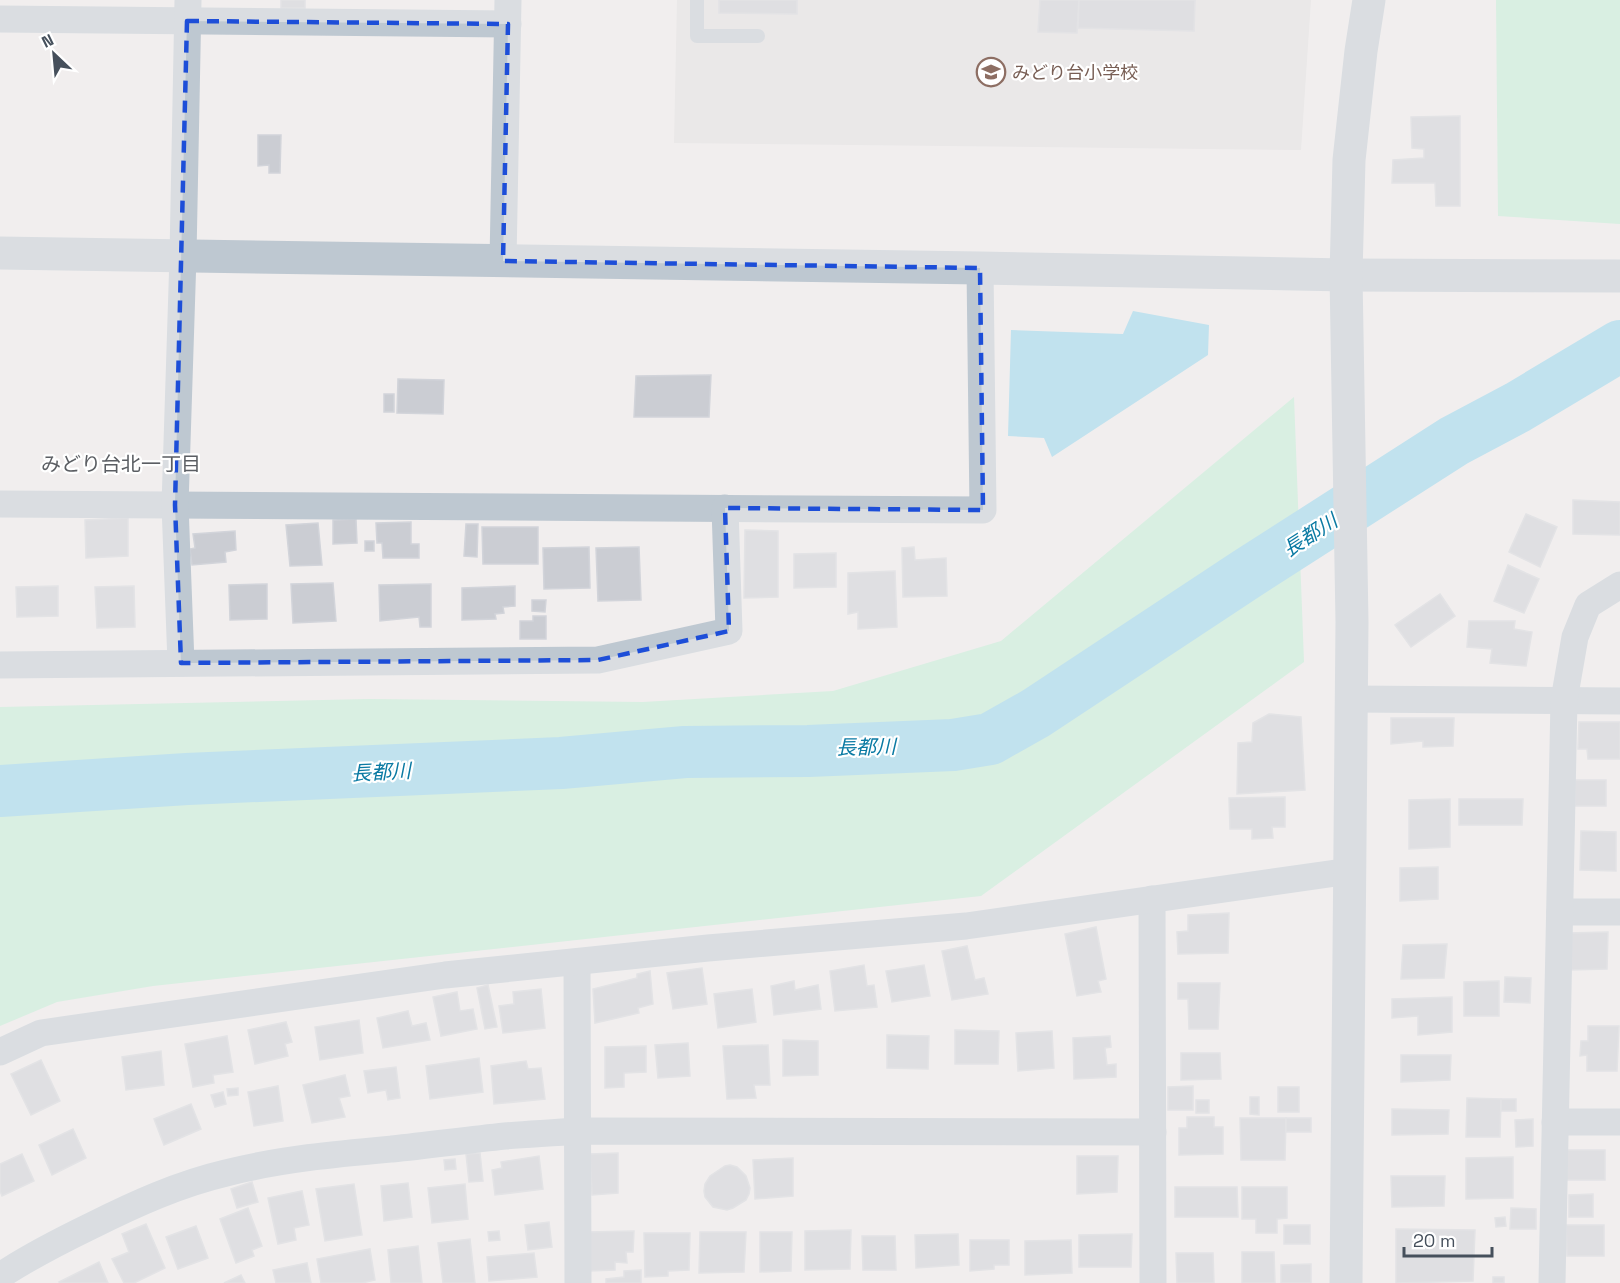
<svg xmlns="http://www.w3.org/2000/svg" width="1620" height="1283" font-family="'Space Grotesk','Noto Sans JP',sans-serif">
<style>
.education{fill:#e2dfe0}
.green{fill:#bcefd2}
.water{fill:#88d2ed}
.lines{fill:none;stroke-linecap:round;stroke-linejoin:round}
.river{stroke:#88d2ed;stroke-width:52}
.building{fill:#cbcdd3;stroke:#d2d4da;stroke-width:1.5}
.service{stroke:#bec8d1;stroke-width:14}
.minor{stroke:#bec8d1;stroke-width:27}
.tertiary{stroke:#bec8d1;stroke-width:33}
.marked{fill:none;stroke:#1d4ed8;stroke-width:4.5;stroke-dasharray:12 8;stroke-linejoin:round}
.labels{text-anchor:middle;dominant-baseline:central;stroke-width:4.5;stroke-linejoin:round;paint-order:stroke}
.education-label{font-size:18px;fill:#785e54;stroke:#fff;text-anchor:start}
.neighbourhood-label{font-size:20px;fill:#5b5e63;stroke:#fff}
.water-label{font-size:20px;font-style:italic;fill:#0a7aa3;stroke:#fff}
</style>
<rect width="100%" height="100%" fill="#f1eeee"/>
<path class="education" d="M 677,0 L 1311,0 L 1301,150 L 674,143 Z"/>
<g class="green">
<path d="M 1496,0 L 1620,0 L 1620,224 L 1498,216 Z"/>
<path d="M 1294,397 L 1304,662 L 981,896 L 153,986 L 57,1002 L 0,1026 L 0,707 L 369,699 L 643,702 L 833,691 L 1001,641 Z"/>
</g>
<path class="water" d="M 1133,311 L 1209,325 L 1208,355 L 1052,457 L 1044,438 L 1008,436 L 1011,330 L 1123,334 Z"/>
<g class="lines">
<path class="river" d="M 0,791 L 187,779 L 561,763 L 685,752 L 808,751 L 953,745 L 990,739 L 1036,713 L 1248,573 L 1454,441 L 1518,407 L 1620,346"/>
</g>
<g class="building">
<rect x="281" y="0" width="24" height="8"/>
<path d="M 719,0 L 797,0 L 797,14 L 719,13 Z"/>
<path d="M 1040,0 L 1079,0 L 1077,33 L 1038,32 Z"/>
<path d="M 1079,0 L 1195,0 L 1194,31 L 1078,28 Z"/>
<path d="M 1460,116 L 1460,206 L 1436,206 L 1435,183 L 1392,183 L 1393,160 L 1424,158 L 1424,149 L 1412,148 L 1411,117 Z"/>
<path d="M 258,135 L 281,135 L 280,173 L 269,173 L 269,165 L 258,166 Z"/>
<path d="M 711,375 L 709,417 L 634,417 L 636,376 Z"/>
<path d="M 398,379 L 444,380 L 443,414 L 397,413 Z"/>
<rect x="384" y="394" width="10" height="18"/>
<path d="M 1573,500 L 1620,502 L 1620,535 L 1573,534 Z"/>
<path d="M 1526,514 L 1557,527 L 1540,567 L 1509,552 Z"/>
<path d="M 128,518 L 128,556 L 86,558 L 85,520 Z"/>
<path d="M 356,519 L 357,543 L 333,544 L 333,520 Z"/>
<path d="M 411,522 L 411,544 L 419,544 L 419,558 L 383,558 L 382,543 L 377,543 L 376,523 Z"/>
<path d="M 318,523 L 322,565 L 290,566 L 286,525 Z"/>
<path d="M 466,524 L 478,524 L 477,557 L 464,556 Z"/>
<path d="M 482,527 L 538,527 L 538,564 L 483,564 Z"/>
<path d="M 745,530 L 778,531 L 778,597 L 744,598 Z"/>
<path d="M 235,531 L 236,550 L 225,552 L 226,562 L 192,565 L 190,549 L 195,548 L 193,534 Z"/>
<rect x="365" y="541" width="9" height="10"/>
<path d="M 589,547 L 590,588 L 544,589 L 543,548 Z"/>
<path d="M 639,547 L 641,600 L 598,601 L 596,548 Z"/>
<path d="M 914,547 L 915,560 L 946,558 L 947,596 L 903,597 L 902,548 Z"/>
<path d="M 836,553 L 836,587 L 794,588 L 794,554 Z"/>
<path d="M 1508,565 L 1539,579 L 1524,613 L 1494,601 Z"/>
<path d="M 895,571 L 897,627 L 858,629 L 858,612 L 848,614 L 848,573 Z"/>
<path d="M 333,583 L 336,621 L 293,623 L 291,584 Z"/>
<path d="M 267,584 L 267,619 L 230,620 L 229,585 Z"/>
<path d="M 431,584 L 431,627 L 420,627 L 419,617 L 380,621 L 379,585 Z"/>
<path d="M 58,586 L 58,616 L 17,617 L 16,587 Z"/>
<path d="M 134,586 L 135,627 L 97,628 L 95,587 Z"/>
<path d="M 515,586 L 515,606 L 503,607 L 504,613 L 495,614 L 496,619 L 462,620 L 462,588 Z"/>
<path d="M 1440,594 L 1455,616 L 1411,647 L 1395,625 Z"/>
<path d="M 532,600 L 546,600 L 545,612 L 532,611 Z"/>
<path d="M 533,616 L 546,616 L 546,639 L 520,639 L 520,621 L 533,621 Z"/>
<path d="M 1469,621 L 1515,621 L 1514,629 L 1532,632 L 1526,666 L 1490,663 L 1492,649 L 1467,647 Z"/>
<path d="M 1269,714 L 1301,717 L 1305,790 L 1237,794 L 1238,743 L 1252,742 L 1253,723 Z"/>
<path d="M 1391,718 L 1454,718 L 1453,746 L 1423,747 L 1423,741 L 1391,744 Z"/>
<path d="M 1579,722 L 1620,722 L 1620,759 L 1588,759 L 1587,749 L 1578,749 Z"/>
<rect x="1575" y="780" width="31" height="26"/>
<path d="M 1285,797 L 1285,827 L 1272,827 L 1273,838 L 1252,839 L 1252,829 L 1230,829 L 1229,798 Z"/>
<path d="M 1450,799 L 1450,847 L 1409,849 L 1409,800 Z"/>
<path d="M 1459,799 L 1523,799 L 1522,825 L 1459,825 Z"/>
<path d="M 1581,831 L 1616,832 L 1616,871 L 1580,870 Z"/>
<path d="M 1438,867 L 1438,899 L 1400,901 L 1400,868 Z"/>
<path d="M 1229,913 L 1228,953 L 1178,954 L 1177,932 L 1188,931 L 1188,915 Z"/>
<path d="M 1096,927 L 1106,979 L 1098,981 L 1101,992 L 1077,996 L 1065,934 Z"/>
<path d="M 1608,932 L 1607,969 L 1569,970 L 1568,933 Z"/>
<path d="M 1447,944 L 1444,978 L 1401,979 L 1403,945 Z"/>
<path d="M 967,946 L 975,980 L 984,978 L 988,994 L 952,1000 L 942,951 Z"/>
<path d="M 864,965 L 867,986 L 874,985 L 877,1007 L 835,1011 L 830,971 Z"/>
<path d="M 924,965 L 930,996 L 892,1002 L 886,971 Z"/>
<path d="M 702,968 L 707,1004 L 673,1009 L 667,973 Z"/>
<path d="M 650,971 L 653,1004 L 638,1008 L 639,1013 L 595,1023 L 593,989 L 637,978 L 637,974 Z"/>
<path d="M 1505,977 L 1531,978 L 1530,1003 L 1504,1002 Z"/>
<path d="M 794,981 L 795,990 L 818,985 L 821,1009 L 774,1015 L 771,986 Z"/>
<path d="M 1499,981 L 1499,1016 L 1464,1016 L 1464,982 Z"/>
<path d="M 1178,983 L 1220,983 L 1218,1029 L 1189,1029 L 1188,999 L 1178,999 Z"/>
<path d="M 488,985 L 497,1027 L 485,1029 L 477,988 Z"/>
<path d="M 541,989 L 545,1028 L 503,1033 L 499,1006 L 514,1004 L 513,992 Z"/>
<path d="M 752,989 L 756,1022 L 718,1028 L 714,994 Z"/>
<path d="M 457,992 L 460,1011 L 473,1009 L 477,1029 L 441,1036 L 433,997 Z"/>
<path d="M 1452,997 L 1452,1032 L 1418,1035 L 1418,1016 L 1392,1018 L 1392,999 Z"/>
<path d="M 408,1011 L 412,1026 L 426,1023 L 430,1040 L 383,1048 L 377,1018 Z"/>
<path d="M 359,1020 L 363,1053 L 320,1060 L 315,1027 Z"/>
<path d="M 286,1022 L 292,1042 L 285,1044 L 288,1056 L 255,1064 L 248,1030 Z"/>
<path d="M 1588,1026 L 1619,1026 L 1617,1071 L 1587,1071 L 1587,1055 L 1580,1056 L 1581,1041 L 1588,1041 Z"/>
<path d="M 955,1030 L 999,1031 L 998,1064 L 955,1064 Z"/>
<path d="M 1052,1031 L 1054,1068 L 1018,1071 L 1016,1033 Z"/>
<path d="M 887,1035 L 929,1036 L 928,1069 L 887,1068 Z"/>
<path d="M 227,1036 L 233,1072 L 213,1075 L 214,1083 L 193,1087 L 185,1044 Z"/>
<path d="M 1110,1036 L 1111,1047 L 1105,1048 L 1107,1065 L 1116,1064 L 1116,1077 L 1074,1079 L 1073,1038 Z"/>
<path d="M 783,1040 L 818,1041 L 818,1075 L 783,1076 Z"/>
<path d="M 688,1043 L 690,1076 L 658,1078 L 655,1045 Z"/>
<path d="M 768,1045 L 770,1085 L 754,1085 L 756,1098 L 727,1099 L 723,1046 Z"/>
<path d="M 646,1046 L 646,1072 L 624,1073 L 624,1087 L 605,1088 L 605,1047 Z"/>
<path d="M 161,1051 L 164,1085 L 126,1090 L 122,1057 Z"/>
<path d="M 1181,1053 L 1220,1053 L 1221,1079 L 1181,1080 Z"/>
<path d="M 1401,1055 L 1451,1055 L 1450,1080 L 1401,1082 Z"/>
<path d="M 479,1058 L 483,1092 L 430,1099 L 426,1066 Z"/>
<path d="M 41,1060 L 60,1101 L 31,1115 L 11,1074 Z"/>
<path d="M 526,1061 L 528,1069 L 541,1068 L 545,1099 L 494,1104 L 491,1066 Z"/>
<path d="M 396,1067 L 400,1098 L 388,1100 L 386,1090 L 368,1093 L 364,1071 Z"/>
<path d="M 345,1075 L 350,1096 L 339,1098 L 345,1117 L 312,1123 L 303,1085 Z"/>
<path d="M 278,1086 L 283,1121 L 254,1126 L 248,1092 Z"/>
<path d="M 1193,1086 L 1193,1110 L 1168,1110 L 1168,1087 Z"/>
<rect x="1278" y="1087" width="21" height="25"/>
<path d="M 238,1088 L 238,1095 L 228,1096 L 227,1089 Z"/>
<path d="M 223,1092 L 226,1104 L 215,1107 L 211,1095 Z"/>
<path d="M 1250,1097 L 1259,1097 L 1259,1115 L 1250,1114 Z"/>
<path d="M 1467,1098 L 1501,1099 L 1500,1137 L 1466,1137 Z"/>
<rect x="1501" y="1099" width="15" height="12"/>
<rect x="1196" y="1100" width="13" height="13"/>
<path d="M 191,1104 L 201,1129 L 164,1145 L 154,1119 Z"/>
<path d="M 1392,1109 L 1449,1110 L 1448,1134 L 1392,1135 Z"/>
<path d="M 1187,1117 L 1214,1117 L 1214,1127 L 1223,1127 L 1223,1154 L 1179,1155 L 1179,1128 L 1187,1128 Z"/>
<path d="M 1240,1118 L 1286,1118 L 1285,1160 L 1241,1160 Z"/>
<rect x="1286" y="1118" width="25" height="14"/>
<path d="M 1533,1119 L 1533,1146 L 1516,1147 L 1515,1120 Z"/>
<path d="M 73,1129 L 86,1158 L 52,1175 L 39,1145 Z"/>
<rect x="1561" y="1150" width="44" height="30"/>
<path d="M 480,1153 L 483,1181 L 469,1182 L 466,1154 Z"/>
<path d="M 618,1153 L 618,1193 L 592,1195 L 590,1154 Z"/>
<path d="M 22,1154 L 34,1181 L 2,1196 L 0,1191 L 0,1164 Z"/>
<path d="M 539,1156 L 543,1189 L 495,1195 L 492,1170 L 502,1168 L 501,1162 Z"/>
<path d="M 1077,1156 L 1118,1156 L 1117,1192 L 1077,1194 Z"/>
<path d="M 1513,1157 L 1513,1198 L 1466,1199 L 1466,1158 Z"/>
<path d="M 793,1158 L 793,1196 L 755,1199 L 753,1160 Z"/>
<path d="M 455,1159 L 456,1169 L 445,1170 L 444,1160 Z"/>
<path d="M 730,1165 L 737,1167 L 746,1176 L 750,1188 L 749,1194 L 746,1200 L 733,1208 L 727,1210 L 713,1207 L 705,1197 L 704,1191 L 705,1184 L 710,1176 L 725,1166 Z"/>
<path d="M 1391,1176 L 1445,1176 L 1444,1206 L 1392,1207 Z"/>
<path d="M 252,1182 L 258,1202 L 237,1208 L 231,1189 Z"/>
<path d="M 408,1183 L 412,1217 L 384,1221 L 381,1186 Z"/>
<path d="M 354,1184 L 362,1235 L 325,1241 L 316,1189 Z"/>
<path d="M 465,1184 L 468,1219 L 432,1223 L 428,1188 Z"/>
<path d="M 1175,1187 L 1237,1187 L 1238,1217 L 1175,1217 Z"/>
<path d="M 1242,1187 L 1287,1187 L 1287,1218 L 1277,1219 L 1277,1233 L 1256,1233 L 1256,1219 L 1242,1219 Z"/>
<path d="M 302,1191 L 309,1225 L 294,1228 L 296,1240 L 278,1244 L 268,1198 Z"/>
<path d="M 1593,1194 L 1593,1217 L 1569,1217 L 1569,1195 Z"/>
<path d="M 248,1208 L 262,1246 L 252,1250 L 254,1256 L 236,1263 L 220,1219 Z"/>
<path d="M 1511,1208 L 1536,1209 L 1536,1229 L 1510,1229 Z"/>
<path d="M 1505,1217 L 1506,1226 L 1496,1227 L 1495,1218 Z"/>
<path d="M 549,1222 L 552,1247 L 528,1250 L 525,1225 Z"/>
<path d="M 146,1224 L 165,1268 L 134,1283 L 124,1283 L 112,1259 L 129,1252 L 122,1234 Z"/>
<rect x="1284" y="1225" width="26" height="19"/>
<path d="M 1566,1225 L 1604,1225 L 1604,1256 L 1567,1256 Z"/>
<path d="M 196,1226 L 208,1258 L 178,1269 L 166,1237 Z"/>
<path d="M 1396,1229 L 1475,1230 L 1473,1281 L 1396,1283 Z"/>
<path d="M 851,1230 L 850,1269 L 805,1270 L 805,1231 Z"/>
<path d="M 499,1231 L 500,1240 L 489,1241 L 488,1232 Z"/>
<path d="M 634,1231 L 633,1252 L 626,1252 L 627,1263 L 615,1262 L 615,1270 L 589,1271 L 588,1232 Z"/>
<path d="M 700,1232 L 746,1232 L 744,1272 L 699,1273 Z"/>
<path d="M 760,1232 L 792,1232 L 791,1271 L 760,1272 Z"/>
<path d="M 644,1233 L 690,1233 L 689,1270 L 668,1271 L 668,1276 L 645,1277 Z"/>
<path d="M 958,1234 L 959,1265 L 916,1268 L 915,1235 Z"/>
<path d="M 1132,1234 L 1131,1267 L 1079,1267 L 1079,1235 Z"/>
<path d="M 862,1236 L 895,1236 L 896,1270 L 863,1270 Z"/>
<path d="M 470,1239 L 475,1283 L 443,1283 L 438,1243 Z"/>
<path d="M 970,1240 L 1009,1240 L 1009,1265 L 994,1265 L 994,1269 L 970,1271 Z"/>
<path d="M 1071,1240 L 1072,1273 L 1025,1275 L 1025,1241 Z"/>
<path d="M 418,1246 L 422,1283 L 391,1283 L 388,1250 Z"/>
<path d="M 370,1249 L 375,1280 L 362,1283 L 321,1283 L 317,1259 Z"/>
<path d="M 1242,1252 L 1274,1252 L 1275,1283 L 1242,1283 Z"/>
<path d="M 534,1253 L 537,1277 L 489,1281 L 487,1257 Z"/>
<path d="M 1176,1253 L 1213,1253 L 1214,1283 L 1177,1283 Z"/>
<path d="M 99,1262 L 108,1283 L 60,1283 L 59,1282 Z"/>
<path d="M 307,1263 L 311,1283 L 276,1283 L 273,1270 Z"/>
<path d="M 1311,1264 L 1311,1283 L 1281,1283 L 1281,1265 Z"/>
<path d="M 641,1270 L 641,1283 L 606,1283 L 606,1279 L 624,1277 L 624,1271 Z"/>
<path d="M 241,1275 L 245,1283 L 224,1283 Z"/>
<rect x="1493" y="1277" width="11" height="6"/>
</g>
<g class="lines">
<path class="service" d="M 697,0 L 697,36 L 758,36"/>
<g class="minor">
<path d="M 0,19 L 508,24"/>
<path d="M 503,261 L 508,0"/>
<path d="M 0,504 L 983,510 L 980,268"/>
<path d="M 181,663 L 175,505 L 183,256 L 188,0"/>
<path d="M 0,665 L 598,660 L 729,631 L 725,508"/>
<path d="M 1351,699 L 1620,701"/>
<path d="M 1152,899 L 1153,1283"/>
<path d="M 1560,912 L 1620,912"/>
<path d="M 577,962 L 578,1283"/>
<path d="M 0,1052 L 41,1033 L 445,975 L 708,948 L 966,926 L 1350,871"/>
<path d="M 1555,1122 L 1620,1122"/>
<path d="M 0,1276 C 29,1257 60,1241 91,1226 C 135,1204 179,1184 226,1173 C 281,1159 337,1154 392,1149 C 430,1145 467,1140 505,1136 C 529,1134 553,1133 577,1131 L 1153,1132"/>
<path d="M 1552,1283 L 1564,700 L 1575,637 L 1588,605 L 1620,585"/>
</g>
<g class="tertiary">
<path d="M 0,253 L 980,268 L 1346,275 L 1620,276"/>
<path d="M 1346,1283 L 1352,622 L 1346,275 L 1349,160 L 1361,51 L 1369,0"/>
</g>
</g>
<path d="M0 0H1620V1283H0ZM 187,21 L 508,24 L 503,261 L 980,268 L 983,510 L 725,508 L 729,631 L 598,660 L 181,663 L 175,505 Z" fill="#f1eeee" fill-opacity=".55" fill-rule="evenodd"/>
<path class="marked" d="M 187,21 L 508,24 L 503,261 L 980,268 L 983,510 L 725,508 L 729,631 L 598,660 L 181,663 L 175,505 Z"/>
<defs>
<g id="school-ring" transform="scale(1.5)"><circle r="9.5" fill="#fff" stroke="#8d6e63" stroke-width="1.5"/><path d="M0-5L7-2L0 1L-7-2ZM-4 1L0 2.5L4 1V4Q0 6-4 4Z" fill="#8d6e63"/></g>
</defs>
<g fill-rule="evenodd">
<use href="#school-ring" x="991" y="72"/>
</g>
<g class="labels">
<g class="education-label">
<text x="1012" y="72">みどり台小学校</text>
</g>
<g class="neighbourhood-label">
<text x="121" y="464">みどり台北一丁目</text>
</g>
<g class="water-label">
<text transform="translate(1310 535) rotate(-33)">長都川</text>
<text transform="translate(866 747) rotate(-1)">長都川</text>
<text transform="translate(381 772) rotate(-3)">長都川</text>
</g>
</g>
<g transform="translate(54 54) rotate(334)" stroke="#ffffff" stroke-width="4.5" paint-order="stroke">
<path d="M0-4.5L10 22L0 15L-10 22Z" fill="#46505c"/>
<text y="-9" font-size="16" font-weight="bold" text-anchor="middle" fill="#46505c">N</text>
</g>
<path d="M1404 1247v9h88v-9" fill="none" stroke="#46505c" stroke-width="3"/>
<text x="1413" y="1247" font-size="18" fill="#46505c" stroke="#ffffff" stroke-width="4.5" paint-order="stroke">20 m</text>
</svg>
